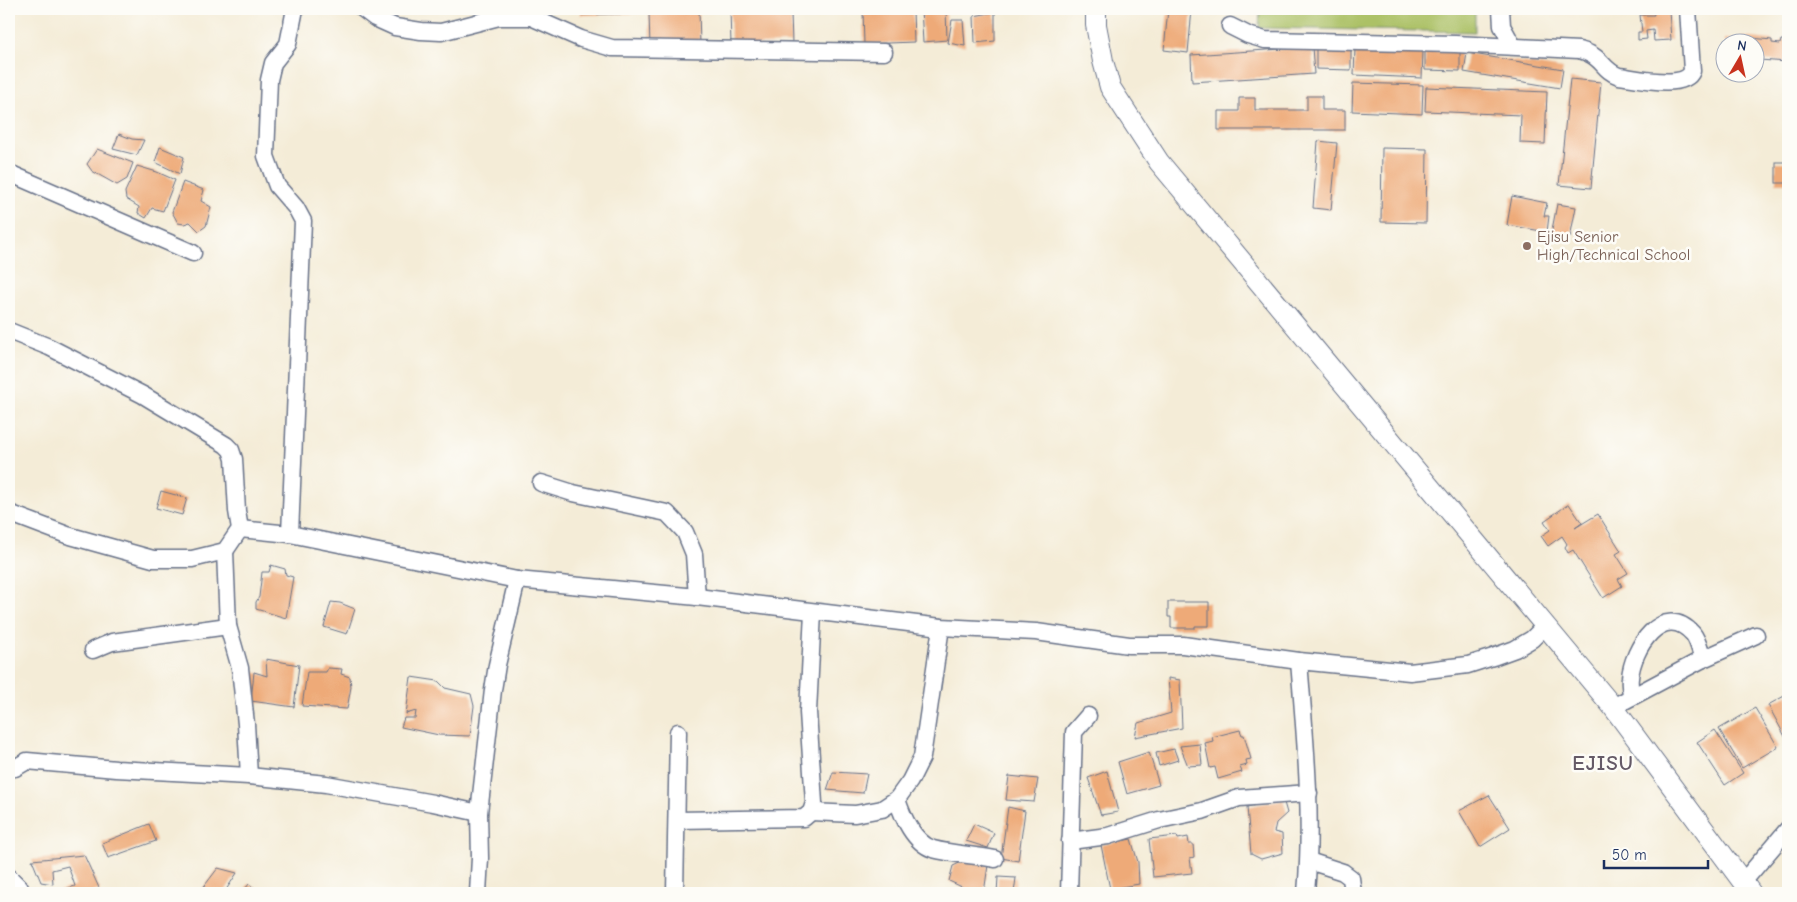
<svg xmlns="http://www.w3.org/2000/svg" width="1797" height="902" font-family="'Comic Neue',sans-serif">
<style>
.green{fill:#acc166;stroke:#647862}
.building{fill:#eeaa78}
.lines{fill:none;stroke-linecap:round;stroke-linejoin:round}
.minor-casing{stroke:#677188;stroke-width:19}
.major-casing{stroke:#677188;stroke-width:22}
.minor{stroke:#fff;stroke-width:16}
.major{stroke:#fff;stroke-width:20}
.education-dot{fill:#8d6e63;stroke:#fdfcf7;stroke-width:2}
.labels{text-anchor:middle;dominant-baseline:central;stroke-width:5;stroke-linejoin:round;paint-order:stroke}
.education-label{font-size:16px;fill:#785e54;stroke:#fdfcf7;text-anchor:start}
.district-label{font-size:21px;font-weight:bold;letter-spacing:1px;fill:#655a67;stroke:#fdfcf7}
</style>
<rect width="100%" height="100%" fill="#fdfcf7"/>
<filter id="ink" filterUnits="userSpaceOnUse"><feTurbulence type="fractalNoise" baseFrequency=".02" numOctaves="2"/><feDisplacementMap in="SourceGraphic" scale="10" xChannelSelector="R" yChannelSelector="G"/><feConvolveMatrix kernelMatrix="1 2 1 2 8 2 1 2 1" color-interpolation-filters="sRGB"/></filter>
<filter id="wash" filterUnits="userSpaceOnUse"><feTurbulence type="fractalNoise" baseFrequency=".0096" numOctaves="4" result="noise"/><feDisplacementMap in="SourceGraphic" scale="20" xChannelSelector="R" yChannelSelector="G"/><feGaussianBlur stdDeviation="1.12" result="paint"/><feColorMatrix in="noise" values="0 0 0 0 0 0 0 0 0 0 0 0 0 0 0 0 0 1.4 0 .05"/><feComposite in="paint" operator="in"/></filter>
<g filter="url(#wash)">
<rect width="100%" height="100%" fill="#f4ecd7"/>
<path class="green" d="M 1260,9 L 1475,9 L 1475,32 L 1259,28 Z"/>
<g id="blocks">
<g class="building">
<path d="M 581,9 L 699,9 L 700,46 L 650,47 L 649,13 L 581,15 Z"/>
<path d="M 730,9 L 913,9 L 914,42 L 864,44 L 863,11 L 791,13 L 792,43 L 731,45 Z"/>
<path d="M 921,9 L 946,9 L 947,40 L 923,42 Z"/>
<path d="M 1168,9 L 1192,9 L 1188,53 L 1164,50 Z"/>
<path d="M 1669,10 L 1671,40 L 1654,41 L 1653,30 L 1646,31 L 1647,39 L 1638,40 L 1638,32 L 1642,32 L 1640,15 L 1654,15 L 1653,11 Z"/>
<path d="M 995,12 L 995,41 L 975,43 L 974,16 Z"/>
<path d="M 952,20 L 963,20 L 965,46 L 948,43 Z"/>
<path d="M 1741,37 L 1772,40 L 1772,43 L 1780,44 L 1781,40 L 1788,40 L 1788,62 L 1759,60 L 1758,71 L 1754,70 L 1754,42 L 1724,42 L 1724,39 L 1741,40 Z"/>
<path d="M 1312,47 L 1314,74 L 1192,82 L 1191,55 Z"/>
<path d="M 1316,47 L 1351,48 L 1351,70 L 1316,69 Z"/>
<path d="M 1355,48 L 1423,51 L 1422,78 L 1354,75 Z"/>
<path d="M 1425,51 L 1460,52 L 1460,71 L 1425,70 Z"/>
<path d="M 1467,53 L 1563,69 L 1560,88 L 1464,72 Z"/>
<path d="M 1570,79 L 1601,82 L 1591,188 L 1559,185 Z"/>
<path d="M 1353,83 L 1423,85 L 1422,114 L 1352,111 Z"/>
<path d="M 1426,87 L 1547,92 L 1545,144 L 1520,143 L 1521,115 L 1425,111 Z"/>
<path d="M 1307,96 L 1322,96 L 1322,110 L 1345,110 L 1345,130 L 1218,130 L 1218,111 L 1239,111 L 1239,98 L 1255,98 L 1255,110 L 1307,110 Z"/>
<path d="M 119,134 L 132,139 L 144,140 L 137,155 L 113,149 Z"/>
<path d="M 1318,141 L 1337,143 L 1331,210 L 1313,208 Z"/>
<path d="M 160,147 L 184,157 L 180,174 L 155,162 Z"/>
<path d="M 1382,148 L 1427,149 L 1426,223 L 1381,222 Z"/>
<path d="M 97,149 L 133,163 L 127,179 L 117,185 L 92,171 L 87,164 Z"/>
<rect x="1776" y="162" width="11" height="21"/>
<path d="M 137,166 L 157,172 L 175,180 L 163,211 L 152,208 L 146,218 L 138,213 L 139,207 L 126,199 L 125,192 Z"/>
<path d="M 183,182 L 204,190 L 201,201 L 211,207 L 206,226 L 199,231 L 190,222 L 184,224 L 178,223 L 172,212 Z"/>
<path d="M 1512,196 L 1547,203 L 1544,216 L 1549,216 L 1547,232 L 1507,225 Z"/>
<path d="M 1557,204 L 1576,207 L 1570,238 L 1551,235 Z"/>
<path d="M 161,491 L 187,498 L 182,515 L 156,508 Z"/>
<path d="M 1569,504 L 1582,523 L 1575,528 L 1598,514 L 1621,551 L 1616,554 L 1628,573 L 1618,579 L 1622,586 L 1603,598 L 1573,550 L 1568,553 L 1565,547 L 1567,544 L 1562,536 L 1548,546 L 1541,536 L 1550,530 L 1544,521 Z"/>
<path d="M 271,565 L 285,569 L 286,575 L 293,577 L 286,618 L 256,609 L 256,602 L 259,597 L 262,572 L 269,572 Z"/>
<path d="M 331,602 L 340,603 L 355,609 L 347,634 L 324,627 Z"/>
<path d="M 1168,602 L 1209,602 L 1209,626 L 1195,626 L 1195,628 L 1171,628 L 1171,617 L 1168,617 Z"/>
<path d="M 266,659 L 299,665 L 294,707 L 251,701 L 254,672 L 267,676 Z"/>
<path d="M 328,668 L 342,669 L 341,674 L 350,677 L 351,687 L 347,709 L 302,706 L 307,672 L 326,672 Z"/>
<path d="M 411,677 L 438,681 L 445,688 L 471,694 L 474,706 L 470,736 L 439,735 L 401,727 L 404,718 L 415,718 L 416,711 L 406,714 Z"/>
<path d="M 1168,678 L 1180,680 L 1182,728 L 1135,737 L 1138,723 L 1171,713 Z"/>
<path d="M 1788,694 L 1788,742 L 1768,705 Z"/>
<path d="M 1755,708 L 1778,747 L 1742,768 L 1719,729 Z"/>
<path d="M 1240,730 L 1242,735 L 1244,735 L 1251,759 L 1246,760 L 1247,765 L 1240,767 L 1242,772 L 1218,779 L 1215,767 L 1210,768 L 1205,743 L 1213,741 L 1212,737 Z"/>
<path d="M 1715,730 L 1743,773 L 1725,785 L 1697,742 Z"/>
<path d="M 1200,744 L 1202,765 L 1188,766 L 1180,746 Z"/>
<path d="M 1174,749 L 1178,760 L 1159,766 L 1156,753 Z"/>
<path d="M 1149,752 L 1159,785 L 1127,794 L 1118,762 Z"/>
<path d="M 1107,771 L 1118,812 L 1101,815 L 1088,778 Z"/>
<path d="M 833,772 L 867,774 L 863,793 L 827,790 Z"/>
<path d="M 1009,776 L 1038,779 L 1034,802 L 1006,800 Z"/>
<path d="M 1489,795 L 1510,828 L 1480,847 L 1459,811 Z"/>
<path d="M 1283,799 L 1287,813 L 1276,823 L 1274,832 L 1282,834 L 1283,853 L 1261,859 L 1251,854 L 1247,807 Z"/>
<path d="M 1008,807 L 1025,811 L 1018,861 L 1001,858 Z"/>
<path d="M 149,824 L 156,841 L 108,858 L 102,843 Z"/>
<path d="M 974,824 L 994,833 L 988,848 L 966,841 Z"/>
<path d="M 1177,836 L 1178,839 L 1188,837 L 1189,844 L 1193,844 L 1194,857 L 1190,858 L 1192,873 L 1153,877 L 1149,839 Z"/>
<path d="M 1131,839 L 1138,862 L 1139,884 L 1110,889 L 1101,845 Z"/>
<path d="M 84,855 L 100,890 L 91,893 L 53,893 L 75,886 L 68,866 L 52,870 L 53,884 L 41,882 L 32,860 Z"/>
<path d="M 966,860 L 988,865 L 984,893 L 975,893 L 949,881 L 953,866 Z"/>
<path d="M 218,868 L 237,873 L 224,893 L 199,893 Z"/>
<path d="M 998,877 L 1016,878 L 1014,893 L 997,893 Z"/>
<path d="M 249,884 L 262,893 L 242,893 Z"/>
</g>
</g>
</g>
<g filter="url(#ink)">
<use href="#blocks" fill-opacity="0" stroke="#677188" stroke-width="1"/>
<g class="lines">
<g class="minor-casing">
<g id="minor">
<path d="M 363,9 L 375,18 L 395,27 L 421,31 L 441,32 L 499,17 L 531,17 L 581,39 L 612,48 L 884,52"/>
<path d="M 1501,9 L 1502,26 L 1513,46"/>
<path d="M 1230,26 L 1248,35 L 1265,40 L 1455,44 L 1579,50 C 1582,51 1587,52 1590,54 C 1603,60 1604,71 1619,76 C 1636,78 1685,90 1692,71 L 1688,9"/>
<path d="M 9,173 L 193,253"/>
<path d="M 9,331 L 49,347 L 143,395 L 226,445 L 231,450 L 234,459 L 237,511 L 240,529 L 225,551 L 192,559 L 153,559 L 67,535 L 9,513"/>
<path d="M 541,483 L 573,493 L 667,513 L 685,532 L 694,554 L 697,597"/>
<path d="M 240,529 L 290,534 L 517,580 L 697,597 L 941,627 L 1036,632 L 1129,645 L 1183,645 L 1299,661 L 1410,672 L 1468,665 L 1493,657 L 1515,649 L 1532,639 L 1546,625"/>
<path d="M 290,534 L 303,221 L 296,208 L 277,186 L 266,156 L 269,80 L 273,63 L 288,44 L 295,9"/>
<path d="M 225,551 L 228,626 L 240,668 L 246,724 L 249,776"/>
<path d="M 93,650 L 112,642 L 228,626"/>
<path d="M 1299,661 C 1305,738 1313,815 1306,893"/>
<path d="M 1631,697 C 1631,691 1629,684 1630,678 C 1632,649 1663,600 1693,634 C 1698,640 1700,651 1703,659"/>
<path d="M 1613,707 L 1703,659 L 1756,635"/>
<path d="M 9,769 L 15,768 L 27,761 L 116,769 L 249,776 L 326,784 L 433,803 L 479,813"/>
<path d="M 897,799 C 902,816 914,843 933,849 C 951,854 975,855 995,859"/>
<path d="M 811,812 L 855,814 L 882,809 L 897,799 L 910,781 L 922,757 L 941,627"/>
<path d="M 677,820 L 804,818 L 811,812 L 814,803 L 808,712 L 813,612"/>
<path d="M 1070,841 L 1108,836 L 1159,820 L 1202,811 L 1239,798 L 1309,793"/>
<path d="M 1309,861 L 1343,872 L 1351,878 L 1353,893"/>
<path d="M 9,877 L 20,888 L 21,893"/>
<path d="M 1743,882 L 1788,829"/>
<path d="M 478,893 L 480,858 L 479,813 L 493,690 L 497,665 L 517,580"/>
<path d="M 675,893 L 678,732"/>
<path d="M 1069,893 L 1074,732 L 1088,716"/>
</g>
</g>
<g class="major-casing">
<path id="major" d="M 1096,9 L 1096,25 L 1103,61 L 1110,87 L 1159,162 L 1613,707 L 1751,893"/>
</g>
<use href="#minor" class="minor"/>
<use href="#major" class="major"/>
</g>
</g>
<circle class="education-dot" cx="1527" cy="246" r="5"/>
<g class="labels">
<g class="education-label">
<text x="1537" y="237">Ejisu Senior<tspan x="1537" dy="18">High/Technical School</tspan></text>
</g>
<g class="district-label">
<text x="1603" y="763">EJISU</text>
</g>
</g>
<rect width="1797" height="902" fill="none" stroke="#fdfcf7" stroke-width="30"/>
<g transform="translate(1740 58) rotate(9)"><circle r="24" fill="#fdfcf7" stroke="#a3aaba"/>
<path d="M0-4L9 19L0 12L-9 19Z" fill="#c8321e"/>
<text y="-8" font-size="14" font-weight="bold" text-anchor="middle" fill="#1b2f5e">N</text>
</g>
<path d="M1604 860v8h104v-8" fill="none" stroke="#1b2f5e" stroke-width="2.5"/>
<text x="1612" y="860" font-size="15" fill="#1b2f5e" stroke="#fdfcf7" stroke-width="4" paint-order="stroke">50 m</text>
</svg>
